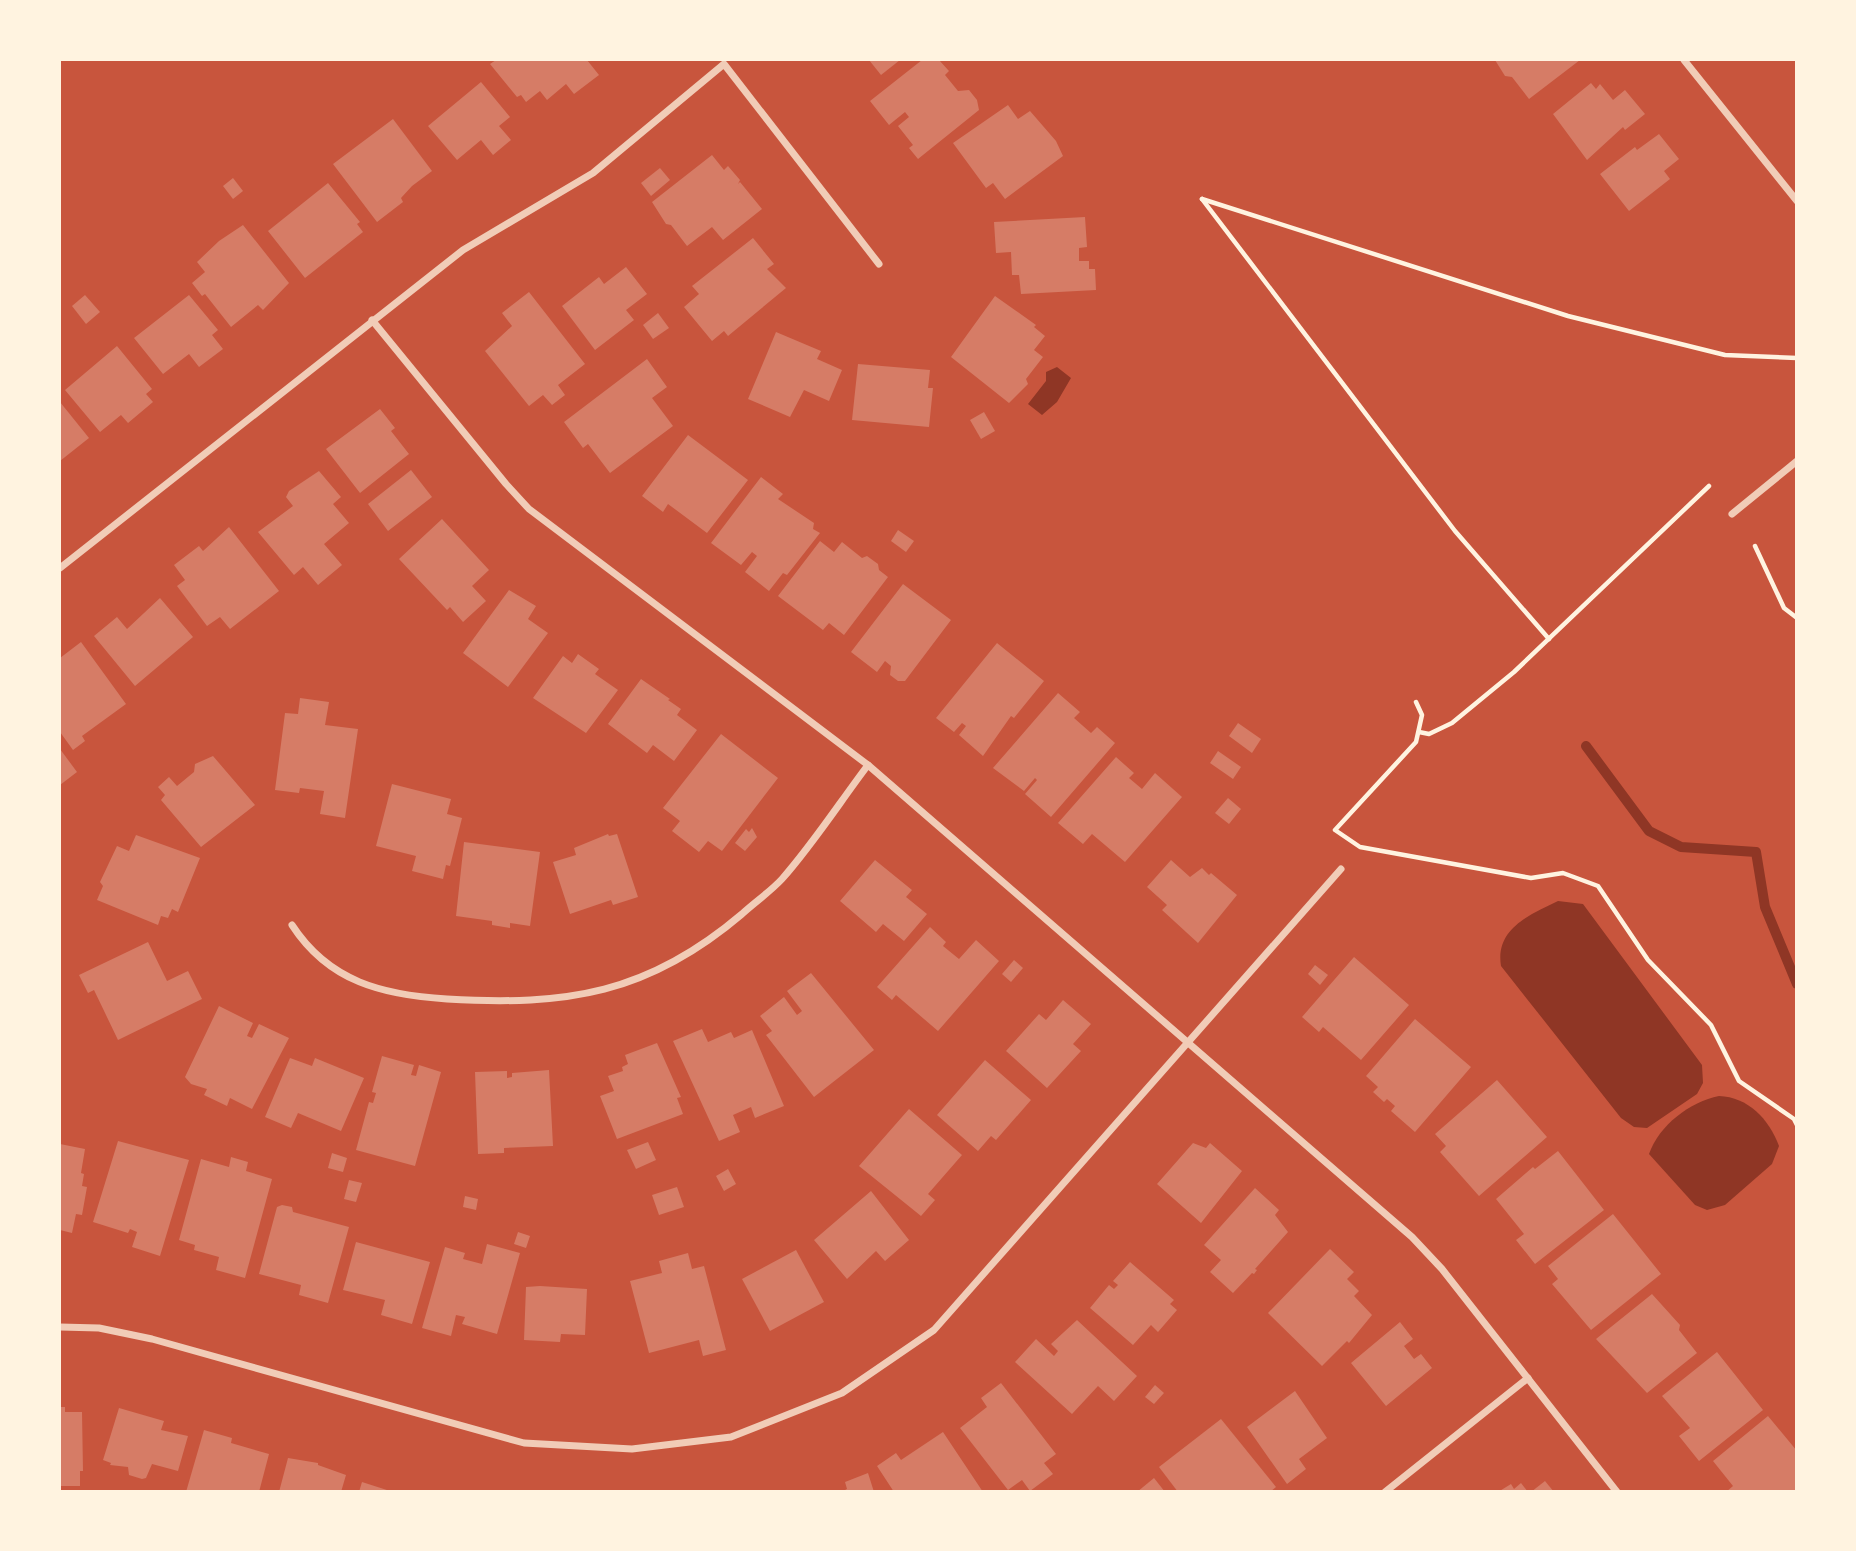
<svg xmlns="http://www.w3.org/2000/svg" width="1856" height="1551" font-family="Lato,sans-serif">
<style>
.water{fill:#8f3625}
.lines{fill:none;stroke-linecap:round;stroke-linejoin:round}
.stream{stroke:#8f3625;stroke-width:10}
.building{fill:#d67c66}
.path{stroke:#fff3e0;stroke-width:4.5}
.minor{stroke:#f1ccb7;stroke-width:7}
</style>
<rect width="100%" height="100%" fill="#c8553d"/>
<g class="water">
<path d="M 1057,367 L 1071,378 L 1057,402 L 1042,415 L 1028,404 L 1046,381 L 1046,372 Z"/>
<path d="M 1558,901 L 1583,904 L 1702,1065 L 1703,1083 L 1697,1094 L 1647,1128 L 1634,1127 L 1621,1118 L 1501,966 C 1495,929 1529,915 1558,901 Z"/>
<path d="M 1719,1096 C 1748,1097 1769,1119 1779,1146 L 1772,1164 L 1725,1205 L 1707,1210 L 1695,1205 L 1649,1154 C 1659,1125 1690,1102 1719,1096 Z"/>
</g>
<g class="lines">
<path class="stream" d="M 1586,746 L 1649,831 L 1681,847 L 1756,852 L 1765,907 L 1797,984"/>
</g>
<g class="building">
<path d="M 496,60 L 587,60 L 599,75 L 574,94 L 566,84 L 547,100 L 540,91 L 526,102 L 521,95 L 517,97 L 490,64 Z"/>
<path d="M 869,60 L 900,60 L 881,75 Z"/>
<path d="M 922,60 L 939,60 L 949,71 L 945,75 L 958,91 L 969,90 L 977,100 L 979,110 L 918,159 L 909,148 L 913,145 L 898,126 L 909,117 L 905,112 L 889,125 L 870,101 Z"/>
<path d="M 1495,60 L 1580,60 L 1529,99 L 1512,77 L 1505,76 Z"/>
<path d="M 481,82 L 510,117 L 499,126 L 511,140 L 493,155 L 481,140 L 457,160 L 428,126 Z"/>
<path d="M 1591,83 L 1596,89 L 1600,84 L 1613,100 L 1625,90 L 1645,114 L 1625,130 L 1623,127 L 1587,160 L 1553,114 Z"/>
<path d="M 1008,105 L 1018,119 L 1030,111 L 1056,141 L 1063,156 L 1005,199 L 993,183 L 986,188 L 953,143 Z"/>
<path d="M 393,119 L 432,171 L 412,186 L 401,198 L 403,202 L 377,222 L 333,164 Z"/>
<path d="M 1659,134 L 1679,159 L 1664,171 L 1670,179 L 1629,211 L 1600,174 L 1635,147 L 1637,150 Z"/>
<path d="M 712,155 L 724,170 L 728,166 L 740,180 L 738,184 L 740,182 L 762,209 L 723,240 L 712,227 L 687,246 L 671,225 L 666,224 L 652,202 Z"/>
<path d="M 660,168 L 670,180 L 651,196 L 641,183 Z"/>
<path d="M 233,178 L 243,191 L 233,199 L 223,186 Z"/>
<path d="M 328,183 L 360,222 L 357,224 L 363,232 L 305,278 L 268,231 Z"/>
<path d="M 1085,217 L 1087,247 L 1079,248 L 1079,261 L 1089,261 L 1089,269 L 1095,269 L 1096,290 L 1021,294 L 1019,275 L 1012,275 L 1011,252 L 996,253 L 994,222 Z"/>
<path d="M 243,225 L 289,283 L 263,310 L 258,305 L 231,327 L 205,294 L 202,296 L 192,283 L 205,272 L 197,262 L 219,241 Z"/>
<path d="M 753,238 L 774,264 L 767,269 L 786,288 L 728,336 L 724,331 L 712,341 L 684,307 L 699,294 L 692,286 Z"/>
<path d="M 626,267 L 647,294 L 626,310 L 634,320 L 595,350 L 562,306 L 599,277 L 604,284 Z"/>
<path d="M 529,292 L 585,364 L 558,385 L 565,395 L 552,405 L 543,395 L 529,406 L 485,351 L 512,326 L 502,313 Z"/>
<path d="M 85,295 L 100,312 L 86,324 L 72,306 Z"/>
<path d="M 189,295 L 218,330 L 212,335 L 223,349 L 199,367 L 189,354 L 163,374 L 134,338 Z"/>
<path d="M 995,296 L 1036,325 L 1034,327 L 1045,336 L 1034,350 L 1043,357 L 1026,379 L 1028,384 L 1009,403 L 951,357 Z"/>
<path d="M 658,313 L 669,328 L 653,339 L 643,325 Z"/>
<path d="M 776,332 L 821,351 L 817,359 L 842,370 L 829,401 L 804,390 L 790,417 L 748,399 Z"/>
<path d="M 117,346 L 152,389 L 146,394 L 153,402 L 128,423 L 121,415 L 100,432 L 65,390 Z"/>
<path d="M 647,359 L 667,387 L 652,398 L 673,426 L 610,473 L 588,444 L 583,448 L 564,422 Z"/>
<path d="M 858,364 L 930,370 L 928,388 L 933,388 L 929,427 L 852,420 Z"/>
<path d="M 60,402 L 89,438 L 60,461 Z"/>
<path d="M 380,409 L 395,428 L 391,431 L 409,454 L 360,493 L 326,449 Z"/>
<path d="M 984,412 L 995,431 L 981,439 L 970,420 Z"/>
<path d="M 688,435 L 748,480 L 707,533 L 668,504 L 663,512 L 642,496 Z"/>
<path d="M 411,470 L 432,497 L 388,531 L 368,504 Z"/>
<path d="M 319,471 L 341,497 L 333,504 L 349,523 L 324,544 L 342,565 L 318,585 L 303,567 L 294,575 L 258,532 L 293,506 L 286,497 L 289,491 Z"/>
<path d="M 761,477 L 783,494 L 778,499 L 814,523 L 813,529 L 820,533 L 787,575 L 783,573 L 769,591 L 745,572 L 757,556 L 752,552 L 741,565 L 711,543 Z"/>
<path d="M 442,519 L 489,570 L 472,586 L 486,601 L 463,622 L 450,607 L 447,610 L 399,559 Z"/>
<path d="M 229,527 L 279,591 L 230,629 L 220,617 L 207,626 L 177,586 L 185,580 L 174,565 L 199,546 L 203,551 Z"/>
<path d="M 898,530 L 914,541 L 906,552 L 891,541 Z"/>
<path d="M 820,541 L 834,552 L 842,542 L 862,558 L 867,556 L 878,564 L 879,570 L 888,577 L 844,635 L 829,623 L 823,630 L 778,596 Z"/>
<path d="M 903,584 L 951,620 L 905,681 L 898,681 L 890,675 L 891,666 L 885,661 L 877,672 L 851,652 Z"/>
<path d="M 509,590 L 536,606 L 528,619 L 548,633 L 508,687 L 463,653 Z"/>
<path d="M 160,598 L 193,637 L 135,686 L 94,636 L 117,617 L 127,629 Z"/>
<path d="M 81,642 L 126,704 L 82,736 L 85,741 L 73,750 L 60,732 L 60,658 Z"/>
<path d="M 997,643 L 1044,681 L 1014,718 L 1011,716 L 983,756 L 959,735 L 966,726 L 962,723 L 954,732 L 936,718 Z"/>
<path d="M 578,654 L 599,669 L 595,674 L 618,690 L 586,733 L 533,698 L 563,656 L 572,663 Z"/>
<path d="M 641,679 L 670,699 L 668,700 L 681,709 L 677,715 L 697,730 L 674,761 L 653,745 L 647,753 L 608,724 Z"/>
<path d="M 1058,693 L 1080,712 L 1074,718 L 1091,733 L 1097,727 L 1115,743 L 1051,817 L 1025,794 L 1037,780 L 1035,778 L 1024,791 L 993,768 Z"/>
<path d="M 300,698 L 329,702 L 325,725 L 358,729 L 345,818 L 320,814 L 324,791 L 300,788 L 299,793 L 275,790 L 285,713 L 298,714 Z"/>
<path d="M 1238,723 L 1261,739 L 1252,753 L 1229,736 Z"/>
<path d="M 721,734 L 778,778 L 722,851 L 708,841 L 699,852 L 672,831 L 680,821 L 663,808 Z"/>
<path d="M 60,749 L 77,772 L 60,785 Z"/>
<path d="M 1218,751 L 1241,767 L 1233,779 L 1210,763 Z"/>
<path d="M 213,756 L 255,805 L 201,847 L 161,800 L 165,795 L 158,787 L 169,777 L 177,786 L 194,772 L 195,764 Z"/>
<path d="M 1116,757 L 1134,773 L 1129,778 L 1142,789 L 1155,773 L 1182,797 L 1125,862 L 1092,834 L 1083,844 L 1058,823 Z"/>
<path d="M 392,784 L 451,799 L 447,814 L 462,818 L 450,866 L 446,865 L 443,879 L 412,871 L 416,856 L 376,846 Z"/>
<path d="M 1228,798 L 1241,809 L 1229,824 L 1215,813 Z"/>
<path d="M 752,828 L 757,837 L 745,851 L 735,843 L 746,829 L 749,832 Z"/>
<path d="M 608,834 L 609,836 L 617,834 L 638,897 L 613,905 L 611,900 L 570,914 L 553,862 L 576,855 L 574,848 Z"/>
<path d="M 136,835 L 200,858 L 178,912 L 172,909 L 168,918 L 161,916 L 158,925 L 97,900 L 103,886 L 100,882 L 117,846 L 129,851 Z"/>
<path d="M 464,842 L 540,852 L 530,926 L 510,923 L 510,928 L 492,925 L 492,921 L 456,916 Z"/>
<path d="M 875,860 L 912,890 L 906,897 L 927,914 L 904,941 L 883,924 L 876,932 L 840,901 Z"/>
<path d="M 1171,860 L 1190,877 L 1202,868 L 1209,875 L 1211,873 L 1237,895 L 1198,943 L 1162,910 L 1167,905 L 1147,887 Z"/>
<path d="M 930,927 L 946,942 L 943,946 L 959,959 L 976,940 L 999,961 L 938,1031 L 896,995 L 892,1000 L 877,987 Z"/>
<path d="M 148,942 L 167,981 L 188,971 L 202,999 L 118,1040 L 94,990 L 88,993 L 79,975 Z"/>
<path d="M 1354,957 L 1409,1005 L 1361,1060 L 1323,1027 L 1319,1032 L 1302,1017 Z"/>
<path d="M 1014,960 L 1023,968 L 1011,982 L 1002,974 Z"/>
<path d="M 1315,965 L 1328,975 L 1320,985 L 1308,974 Z"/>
<path d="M 811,973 L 874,1050 L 814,1097 L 766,1035 L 772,1031 L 760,1016 L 784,997 L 797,1015 L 802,1011 L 787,991 Z"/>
<path d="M 1063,1000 L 1091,1024 L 1073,1044 L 1081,1051 L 1047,1088 L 1006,1051 L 1039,1014 L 1046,1020 Z"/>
<path d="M 219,1006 L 253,1023 L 247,1036 L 252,1038 L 259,1024 L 289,1038 L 252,1109 L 230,1098 L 227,1106 L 204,1095 L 207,1089 L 191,1084 L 185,1077 Z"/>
<path d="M 1415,1019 L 1471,1067 L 1415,1132 L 1391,1111 L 1395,1106 L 1387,1099 L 1384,1102 L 1373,1092 L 1378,1087 L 1366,1076 Z"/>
<path d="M 702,1029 L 708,1042 L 731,1032 L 734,1038 L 752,1030 L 784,1106 L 755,1118 L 751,1107 L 733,1115 L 740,1132 L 719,1141 L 673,1041 Z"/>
<path d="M 657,1043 L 681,1097 L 677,1098 L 683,1114 L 617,1139 L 600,1096 L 614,1091 L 608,1076 L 623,1071 L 622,1067 L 628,1064 L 625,1055 Z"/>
<path d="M 382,1056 L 414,1065 L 411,1075 L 416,1076 L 419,1065 L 441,1072 L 415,1166 L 356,1150 L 369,1102 L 373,1103 L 376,1093 L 372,1092 Z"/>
<path d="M 290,1058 L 312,1066 L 315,1058 L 364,1078 L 341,1131 L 298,1113 L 291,1128 L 265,1117 Z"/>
<path d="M 985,1060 L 1031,1100 L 996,1140 L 991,1136 L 978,1151 L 937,1115 Z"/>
<path d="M 549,1070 L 553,1146 L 504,1148 L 504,1153 L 478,1154 L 475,1072 L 507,1071 L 507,1078 L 512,1077 L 512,1073 Z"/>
<path d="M 1497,1080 L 1547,1137 L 1479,1196 L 1440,1152 L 1446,1146 L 1435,1134 Z"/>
<path d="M 909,1109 L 962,1155 L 928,1194 L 935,1200 L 921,1216 L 859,1166 Z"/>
<path d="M 118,1141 L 189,1160 L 160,1256 L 132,1247 L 137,1232 L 130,1229 L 128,1233 L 93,1222 Z"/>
<path d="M 648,1142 L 656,1160 L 636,1169 L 627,1150 Z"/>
<path d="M 1193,1143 L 1206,1148 L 1210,1143 L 1242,1171 L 1201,1223 L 1157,1184 Z"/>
<path d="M 60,1144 L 85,1149 L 81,1173 L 84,1174 L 82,1186 L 87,1187 L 82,1215 L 76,1214 L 72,1233 L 60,1230 Z"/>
<path d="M 1558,1151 L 1604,1210 L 1535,1264 L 1516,1240 L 1524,1234 L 1496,1199 L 1533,1167 L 1535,1169 Z"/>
<path d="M 332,1153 L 347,1158 L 343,1172 L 328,1168 Z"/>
<path d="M 231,1157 L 248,1162 L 246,1171 L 272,1179 L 245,1278 L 216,1270 L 219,1257 L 194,1250 L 195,1245 L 179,1240 L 201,1159 L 229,1167 Z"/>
<path d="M 728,1169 L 736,1184 L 724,1191 L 716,1176 Z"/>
<path d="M 349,1180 L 362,1183 L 356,1202 L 344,1199 Z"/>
<path d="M 677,1187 L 684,1207 L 659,1215 L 652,1195 Z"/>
<path d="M 1255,1188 L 1279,1210 L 1275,1215 L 1288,1232 L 1255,1269 L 1257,1270 L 1254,1274 L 1252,1273 L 1233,1293 L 1210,1272 L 1221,1260 L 1204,1245 Z"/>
<path d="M 871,1191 L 909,1240 L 885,1261 L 876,1251 L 847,1279 L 814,1240 Z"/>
<path d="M 465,1196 L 478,1199 L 476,1210 L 463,1207 Z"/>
<path d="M 282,1205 L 292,1207 L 293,1212 L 349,1227 L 328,1303 L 299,1295 L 301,1285 L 259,1274 L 277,1207 Z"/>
<path d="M 1613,1214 L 1661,1274 L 1591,1330 L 1552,1284 L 1558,1279 L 1548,1266 Z"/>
<path d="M 518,1232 L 530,1236 L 526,1248 L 514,1244 Z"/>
<path d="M 356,1242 L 430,1262 L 412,1324 L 381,1315 L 385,1300 L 343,1290 Z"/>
<path d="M 487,1244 L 520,1253 L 497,1334 L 462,1324 L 465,1317 L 456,1315 L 451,1336 L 422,1328 L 445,1247 L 465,1253 L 463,1259 L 482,1264 Z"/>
<path d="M 1330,1249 L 1354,1272 L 1347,1279 L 1359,1291 L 1354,1296 L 1372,1315 L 1349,1343 L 1347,1341 L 1322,1366 L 1268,1313 Z"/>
<path d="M 796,1250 L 824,1302 L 770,1331 L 742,1279 Z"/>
<path d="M 688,1253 L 692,1269 L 704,1266 L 726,1350 L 703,1356 L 699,1340 L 649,1353 L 630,1281 L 662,1273 L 659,1261 Z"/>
<path d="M 1130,1262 L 1174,1300 L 1170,1304 L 1177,1310 L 1158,1332 L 1151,1325 L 1133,1345 L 1090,1308 L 1109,1285 L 1114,1289 L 1118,1285 L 1113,1281 Z"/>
<path d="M 540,1286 L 587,1289 L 585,1335 L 561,1334 L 560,1342 L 524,1340 L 526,1287 Z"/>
<path d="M 1652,1294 L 1680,1325 L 1679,1330 L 1697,1353 L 1647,1393 L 1596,1339 Z"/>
<path d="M 1077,1320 L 1137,1376 L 1114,1401 L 1098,1386 L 1072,1414 L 1015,1362 L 1036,1339 L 1054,1356 L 1058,1351 L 1051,1344 Z"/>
<path d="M 1400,1322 L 1413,1339 L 1404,1346 L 1414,1359 L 1421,1354 L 1432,1368 L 1386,1406 L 1351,1363 Z"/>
<path d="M 1717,1352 L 1763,1410 L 1699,1461 L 1679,1436 L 1690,1428 L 1662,1396 Z"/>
<path d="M 1001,1383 L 1056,1454 L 1044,1463 L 1053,1474 L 1030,1491 L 1022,1480 L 1008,1490 L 960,1428 L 987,1407 L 981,1398 Z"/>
<path d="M 1155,1385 L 1164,1393 L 1154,1404 L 1145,1397 Z"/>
<path d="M 1295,1391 L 1327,1438 L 1299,1459 L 1306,1469 L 1287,1484 L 1247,1427 Z"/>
<path d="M 60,1407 L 65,1407 L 65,1412 L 82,1412 L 83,1471 L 80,1471 L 80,1486 L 60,1486 Z"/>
<path d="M 119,1408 L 164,1421 L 161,1430 L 188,1436 L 178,1471 L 152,1464 L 146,1478 L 142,1479 L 129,1475 L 128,1467 L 110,1465 L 111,1463 L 103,1460 Z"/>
<path d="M 1768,1416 L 1797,1451 L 1797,1492 L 1726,1492 L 1733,1486 L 1713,1461 Z"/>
<path d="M 1221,1419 L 1276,1487 L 1270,1492 L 1178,1492 L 1159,1467 Z"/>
<path d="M 204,1430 L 232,1438 L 231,1443 L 269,1454 L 259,1492 L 186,1492 Z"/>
<path d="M 943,1432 L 983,1492 L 894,1492 L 877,1466 L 896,1453 L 901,1460 Z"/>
<path d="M 288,1458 L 318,1463 L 318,1465 L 346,1475 L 341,1492 L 279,1492 Z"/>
<path d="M 868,1473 L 874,1492 L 841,1492 L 847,1489 L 845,1482 Z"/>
<path d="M 1154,1478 L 1165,1492 L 1137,1492 Z"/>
<path d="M 1545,1481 L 1554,1492 L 1531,1492 Z"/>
<path d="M 362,1482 L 390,1491 L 390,1492 L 359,1492 Z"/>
<path d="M 1521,1483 L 1528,1492 L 1498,1492 L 1511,1484 L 1514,1489 Z"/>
</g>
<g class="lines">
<g class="path">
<path d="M 1202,199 L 1568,316 L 1725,355 L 1797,358"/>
<path d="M 1202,199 L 1455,531 L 1549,639"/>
<path d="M 1755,546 L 1784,608 L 1797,618"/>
<path d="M 1416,702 L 1422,715 L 1416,742 L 1335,830 L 1360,847 L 1531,878 L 1563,873 L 1598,886 L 1648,960 L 1711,1025 L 1739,1081 L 1794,1119 L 1797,1125"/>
<path d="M 1419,732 L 1429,734 L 1452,723 L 1514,672 L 1709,486"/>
</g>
<g class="minor">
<path d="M 1684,60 L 1797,201"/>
<path d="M 372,320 L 506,484 L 529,509 L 868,765 L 1412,1237 L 1442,1269 L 1617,1492"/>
<path d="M 1732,514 L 1797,461"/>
<path d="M 60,568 L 463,250 L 593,173 L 724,64 L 879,264"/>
<path d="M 292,925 C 329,982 383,995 447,999 C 567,1006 648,994 742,914 C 755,902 770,892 782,879 C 813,844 840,802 868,765"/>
<path d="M 60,1327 L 99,1328 L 152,1339 L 524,1443 L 632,1449 L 731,1437 L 842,1393 L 934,1330 L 1341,869"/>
<path d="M 1385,1492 L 1528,1378"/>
</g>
</g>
<rect width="1856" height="1551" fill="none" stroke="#fff3e0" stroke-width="122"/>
</svg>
